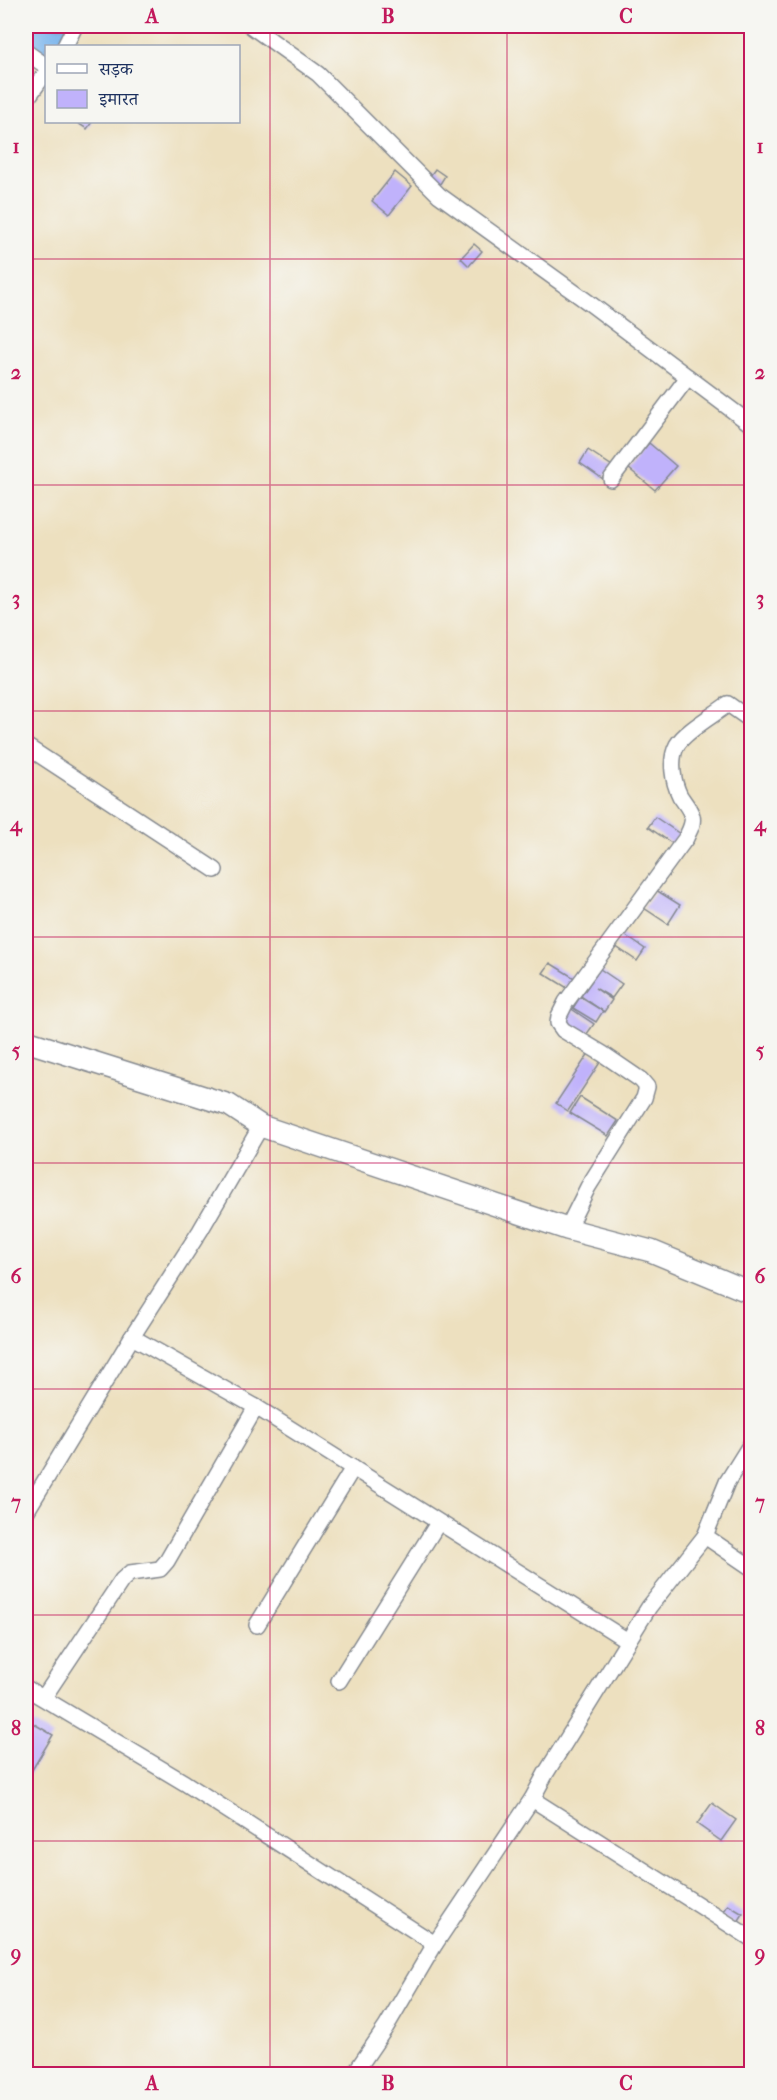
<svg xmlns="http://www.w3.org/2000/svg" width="777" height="2100" font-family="'IM FELL French Canon','Noto Serif Devanagari',serif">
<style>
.water{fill:#7cb5ed;stroke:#4c72a6;stroke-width:1.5}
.building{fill:#c0b2fb}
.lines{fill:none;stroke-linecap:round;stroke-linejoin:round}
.street-casing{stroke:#84888e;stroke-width:18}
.secondary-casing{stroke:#84888e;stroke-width:24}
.street{stroke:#fff;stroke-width:15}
.secondary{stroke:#fff;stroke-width:21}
.grid{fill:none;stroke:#c2185b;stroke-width:1.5;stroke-opacity:0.55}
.neatline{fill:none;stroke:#c2185b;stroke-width:2}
.grid-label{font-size:20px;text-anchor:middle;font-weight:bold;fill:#c2185b}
</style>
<rect width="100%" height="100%" fill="#f6f6f2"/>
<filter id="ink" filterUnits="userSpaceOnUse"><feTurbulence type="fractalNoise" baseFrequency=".0167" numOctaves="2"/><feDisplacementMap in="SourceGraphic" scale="12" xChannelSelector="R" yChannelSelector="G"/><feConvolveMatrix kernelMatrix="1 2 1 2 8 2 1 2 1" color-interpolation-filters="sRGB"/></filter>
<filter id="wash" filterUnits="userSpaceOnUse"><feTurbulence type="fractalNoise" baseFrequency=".008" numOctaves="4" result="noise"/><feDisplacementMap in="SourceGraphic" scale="24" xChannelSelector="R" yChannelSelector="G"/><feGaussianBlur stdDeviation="1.35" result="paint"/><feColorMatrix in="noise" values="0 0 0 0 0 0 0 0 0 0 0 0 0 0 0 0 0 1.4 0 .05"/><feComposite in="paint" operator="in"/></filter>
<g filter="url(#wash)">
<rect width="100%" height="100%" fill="#ede0bf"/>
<path class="water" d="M 26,26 L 69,26 L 59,46 L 46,46 L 46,60 L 26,46 Z"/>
<g id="blocks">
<g class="building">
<path d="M 76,122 L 92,122 L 87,129 Z"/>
<path d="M 435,169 L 445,176 L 438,187 L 427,180 Z"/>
<path d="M 395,172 L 412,186 L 389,215 L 372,201 Z"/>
<path d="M 474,244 L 482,251 L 469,266 L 461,258 Z"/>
<path d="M 649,443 L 676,466 L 655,490 L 628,468 Z"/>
<path d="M 588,450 L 612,466 L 603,479 L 580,463 Z"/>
<path d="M 655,817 L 680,834 L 673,844 L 648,827 Z"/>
<path d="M 656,890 L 680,905 L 668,924 L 644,908 Z"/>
<path d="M 623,934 L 645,949 L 637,961 L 615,946 Z"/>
<path d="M 550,963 L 576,979 L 569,989 L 543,973 Z"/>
<path d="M 600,969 L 622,984 L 612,998 L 595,988 L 612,1000 L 604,1012 L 581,996 Z"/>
<path d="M 580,997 L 603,1011 L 596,1022 L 573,1008 Z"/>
<path d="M 570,1008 L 594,1024 L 584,1038 L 560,1022 Z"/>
<path d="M 589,1053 L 601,1061 L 568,1111 L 556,1103 Z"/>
<path d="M 580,1097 L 618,1121 L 608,1136 L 570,1113 Z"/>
<path d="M 29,1721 L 53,1735 L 26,1780 L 26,1727 Z"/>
<path d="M 712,1803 L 736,1820 L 721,1841 L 697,1824 Z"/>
<path d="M 728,1905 L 743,1914 L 736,1925 L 721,1916 Z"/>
</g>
</g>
</g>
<g filter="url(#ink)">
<use href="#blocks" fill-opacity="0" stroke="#84888e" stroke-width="1.5"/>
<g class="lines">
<g class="street-casing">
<g id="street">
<path d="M 251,26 L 318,74 L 439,195 L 592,305 L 752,425"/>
<path d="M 65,46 L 75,26"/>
<path d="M 26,52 L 46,66"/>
<path d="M 26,100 L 41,79 L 46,76"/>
<path d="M 611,479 L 688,377"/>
<path d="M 26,746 L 215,870"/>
<path d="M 567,1229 L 588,1187 L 644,1098 L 647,1087 L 641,1080 L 603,1054 L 563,1030 L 558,1023 L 559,1016 L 566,1002 L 686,838 C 689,831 694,824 692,816 C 690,809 684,802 680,796 C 673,782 669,760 677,745 C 685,731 714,715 728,704 L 752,721"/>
<path d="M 132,1337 L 256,1407 L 628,1641"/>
<path d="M 26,1512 L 132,1337 L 200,1231 L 261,1126"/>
<path d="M 705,1536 L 752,1568"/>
<path d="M 257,1625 L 353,1468"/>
<path d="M 339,1681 L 438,1523"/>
<path d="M 26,1688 L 185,1783 L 435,1944"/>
<path d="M 44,1697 L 122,1580 L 130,1573 L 160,1569 L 167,1561 L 256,1407"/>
<path d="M 532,1799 L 752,1939"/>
<path d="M 354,2074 L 386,2027 L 435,1944 L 532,1799 L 546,1773 L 649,1607 L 705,1536 L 727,1482 L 752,1442"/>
</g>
</g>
<g class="secondary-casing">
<path id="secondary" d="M 26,1041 L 229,1105 L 261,1126 L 567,1229 L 651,1251 L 752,1293"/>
</g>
<use href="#street" class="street"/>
<use href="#secondary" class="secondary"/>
</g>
</g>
<path class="grid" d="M 270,26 L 270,2074M 507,26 L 507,2074M 26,259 L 752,259M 26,485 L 752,485M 26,711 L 752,711M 26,937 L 752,937M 26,1163 L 752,1163M 26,1389 L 752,1389M 26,1615 L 752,1615M 26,1841 L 752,1841"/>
<rect width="777" height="2100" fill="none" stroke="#f6f6f2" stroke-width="66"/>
<rect x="45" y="45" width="195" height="78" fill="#f6f6f2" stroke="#9ea6b7" stroke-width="1.5"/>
<rect x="57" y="64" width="30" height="9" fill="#ffffff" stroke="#9ea6b7" stroke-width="1.5"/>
<text x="99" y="75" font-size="18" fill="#1b2f5e">सड़क</text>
<rect x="57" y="90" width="30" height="18" fill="#c0b2fb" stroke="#9ea6b7" stroke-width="1.5"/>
<text x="99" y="105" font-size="18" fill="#1b2f5e">इमारत</text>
<rect x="33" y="33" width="711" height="2034" class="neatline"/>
<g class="grid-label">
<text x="152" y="23">A</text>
<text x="388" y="23">B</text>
<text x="626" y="23">C</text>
<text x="16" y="153">1</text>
<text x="760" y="153">1</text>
<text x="16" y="379">2</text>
<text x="760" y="379">2</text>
<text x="16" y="605">3</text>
<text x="760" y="605">3</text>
<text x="16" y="831">4</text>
<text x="760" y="831">4</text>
<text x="16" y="1057">5</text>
<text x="760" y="1057">5</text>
<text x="16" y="1283">6</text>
<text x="760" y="1283">6</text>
<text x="16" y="1509">7</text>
<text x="760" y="1509">7</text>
<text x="16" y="1735">8</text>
<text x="760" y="1735">8</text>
<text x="16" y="1961">9</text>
<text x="760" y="1961">9</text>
<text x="152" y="2090">A</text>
<text x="388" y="2090">B</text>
<text x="626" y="2090">C</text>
</g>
</svg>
